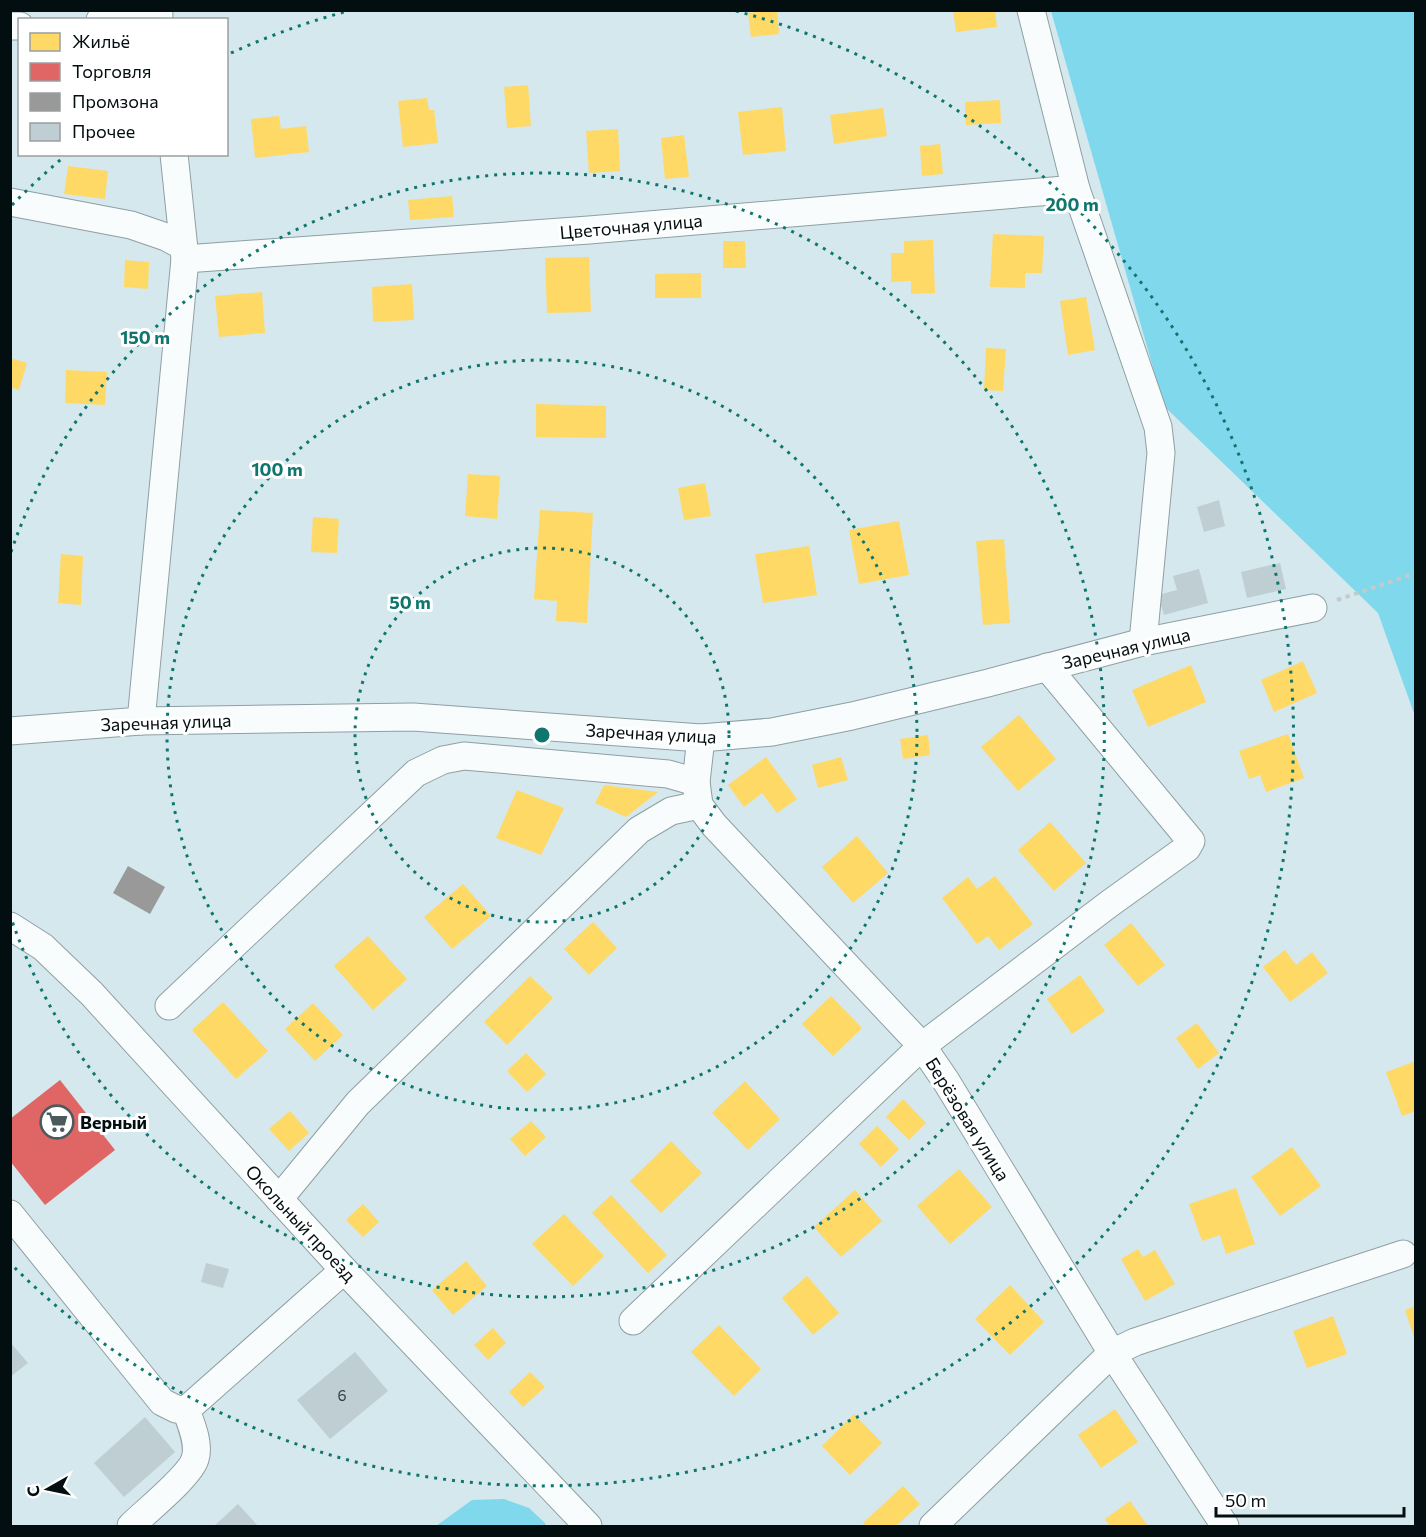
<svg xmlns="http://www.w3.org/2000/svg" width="1426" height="1537" font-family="Commissioner,sans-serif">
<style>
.forest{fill:#7fd8eb}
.homes{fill:#ffd966}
.shops{fill:#e06666}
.industry{fill:#999}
.building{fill:#beced2}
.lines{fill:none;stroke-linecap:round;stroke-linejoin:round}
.minor-casing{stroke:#8f9fa3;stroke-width:29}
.path{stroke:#c4cacb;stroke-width:4;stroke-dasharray:4.5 4.5;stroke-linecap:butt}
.minor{stroke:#f9fcfc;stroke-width:27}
.ring{fill:none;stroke:#0f766e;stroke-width:3;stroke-dasharray:3 6}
.labels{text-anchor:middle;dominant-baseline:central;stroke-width:6;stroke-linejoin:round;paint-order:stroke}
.number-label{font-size:15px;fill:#323e41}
.street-label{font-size:18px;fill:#030e11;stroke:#fff}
.poi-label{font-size:18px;font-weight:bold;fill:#030e11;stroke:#fff;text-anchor:start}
.centre{fill:#0f766e;stroke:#fff;stroke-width:3}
.ring-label{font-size:18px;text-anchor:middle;font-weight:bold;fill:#0f766e;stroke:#fff;stroke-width:6;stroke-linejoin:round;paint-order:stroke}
</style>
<rect width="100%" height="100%" fill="#d4e8ee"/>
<g class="forest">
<path d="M 1051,11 L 1415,11 L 1415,716 L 1378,613 L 1164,406 Z"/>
<path d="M 504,1499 L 529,1508 L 545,1523 L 546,1526 L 436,1526 L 472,1500 Z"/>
</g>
<g class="homes">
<path d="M 774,10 L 777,10 L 779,34 L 751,37 L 748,13 Z"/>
<path d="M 953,10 L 995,10 L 997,27 L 956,32 Z"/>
<path d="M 528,85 L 531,126 L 507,128 L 504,87 Z"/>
<path d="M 427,98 L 429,110 L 434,110 L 438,143 L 403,147 L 398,101 Z"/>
<path d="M 1000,100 L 1001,123 L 966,125 L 965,102 Z"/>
<path d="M 782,107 L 786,151 L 743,155 L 738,112 Z"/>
<path d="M 883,108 L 887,136 L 834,144 L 830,115 Z"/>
<path d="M 279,116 L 281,129 L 306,126 L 309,152 L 255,158 L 251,119 Z"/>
<path d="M 618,129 L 620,171 L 589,173 L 586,131 Z"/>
<path d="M 684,135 L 689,177 L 665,179 L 661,138 Z"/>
<path d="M 940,144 L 943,174 L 922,176 L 920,146 Z"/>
<path d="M 68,166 L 108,171 L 105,199 L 64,194 Z"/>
<path d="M 452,196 L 454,217 L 410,220 L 408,200 Z"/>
<path d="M 993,234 L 1044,236 L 1042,273 L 1025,273 L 1025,288 L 990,287 Z"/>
<path d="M 933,240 L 935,293 L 911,294 L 911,281 L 891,282 L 891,253 L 904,253 L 904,241 Z"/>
<path d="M 723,241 L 745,241 L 746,268 L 723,268 Z"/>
<path d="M 589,257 L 591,312 L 547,313 L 545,258 Z"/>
<path d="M 125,260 L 149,262 L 148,289 L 124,287 Z"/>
<path d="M 701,273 L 701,298 L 655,298 L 655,274 Z"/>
<path d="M 412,284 L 414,320 L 373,322 L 372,287 Z"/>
<path d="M 262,292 L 265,333 L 219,337 L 215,296 Z"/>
<path d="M 1086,297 L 1095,350 L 1068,355 L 1060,301 Z"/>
<path d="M 986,348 L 1006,349 L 1003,391 L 984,390 Z"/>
<path d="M 10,358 L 27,363 L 19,390 L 10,387 Z"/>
<path d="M 66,370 L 107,372 L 105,405 L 65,403 Z"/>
<path d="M 536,404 L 606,406 L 606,438 L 536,437 Z"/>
<path d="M 468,474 L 500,476 L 497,519 L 465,516 Z"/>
<path d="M 705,483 L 711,516 L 684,520 L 678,488 Z"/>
<path d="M 540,510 L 593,513 L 587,623 L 556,621 L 557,601 L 534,599 Z"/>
<path d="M 313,517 L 339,519 L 337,553 L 311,552 Z"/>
<path d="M 899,521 L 909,575 L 859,584 L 849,530 Z"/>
<path d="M 1004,539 L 1010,623 L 983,625 L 976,541 Z"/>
<path d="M 809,546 L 817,595 L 763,603 L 755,554 Z"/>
<path d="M 61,554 L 83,556 L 81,605 L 58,603 Z"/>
<path d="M 1303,661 L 1317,693 L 1274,712 L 1261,680 Z"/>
<path d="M 1191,665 L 1206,702 L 1148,727 L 1132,690 Z"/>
<path d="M 1019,715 L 1056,759 L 1018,791 L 981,747 Z"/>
<path d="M 1288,734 L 1304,778 L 1266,792 L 1260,775 L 1249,779 L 1239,751 Z"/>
<path d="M 928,735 L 930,755 L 903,759 L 900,739 Z"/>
<path d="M 766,757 L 797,799 L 777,813 L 762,793 L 744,807 L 728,785 Z"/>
<path d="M 841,757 L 848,780 L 818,788 L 812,765 Z"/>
<path d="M 604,785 L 658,792 L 626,817 L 595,803 Z"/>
<path d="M 517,790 L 564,808 L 541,855 L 496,838 Z"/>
<path d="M 1050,822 L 1086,863 L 1054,891 L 1018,850 Z"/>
<path d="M 857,836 L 888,873 L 853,903 L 822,867 Z"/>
<path d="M 995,876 L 1033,924 L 999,950 L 988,936 L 977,944 L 942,898 L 968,877 L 977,889 Z"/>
<path d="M 463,884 L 491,916 L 452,949 L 424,917 Z"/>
<path d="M 593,922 L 617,948 L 589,975 L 564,949 Z"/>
<path d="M 1131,923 L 1165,965 L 1138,986 L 1104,945 Z"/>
<path d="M 368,936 L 407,979 L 373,1010 L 334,966 Z"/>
<path d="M 1285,950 L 1296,965 L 1312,952 L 1328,973 L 1290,1002 L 1263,967 Z"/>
<path d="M 1080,975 L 1105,1011 L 1072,1034 L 1047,999 Z"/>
<path d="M 530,976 L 553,998 L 507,1045 L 484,1022 Z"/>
<path d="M 831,996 L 862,1028 L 833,1056 L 802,1024 Z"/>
<path d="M 223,1002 L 268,1051 L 236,1079 L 192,1030 Z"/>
<path d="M 313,1003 L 343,1035 L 315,1061 L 285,1029 Z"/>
<path d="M 1197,1023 L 1219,1053 L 1198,1069 L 1176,1038 Z"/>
<path d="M 526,1053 L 546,1074 L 527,1092 L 507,1071 Z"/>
<path d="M 1416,1061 L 1416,1111 L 1402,1116 L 1386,1072 Z"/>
<path d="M 745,1081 L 780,1119 L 748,1150 L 712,1113 Z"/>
<path d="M 903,1099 L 926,1123 L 909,1140 L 886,1117 Z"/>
<path d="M 290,1111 L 309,1133 L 289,1151 L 269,1129 Z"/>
<path d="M 531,1121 L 546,1137 L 525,1156 L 510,1139 Z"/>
<path d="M 877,1126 L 899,1149 L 881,1167 L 859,1144 Z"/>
<path d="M 671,1141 L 702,1173 L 661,1213 L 630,1181 Z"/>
<path d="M 1292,1147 L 1321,1186 L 1280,1216 L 1251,1177 Z"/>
<path d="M 959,1169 L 992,1207 L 950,1244 L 917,1206 Z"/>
<path d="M 1236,1188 L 1255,1244 L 1226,1254 L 1220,1235 L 1202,1241 L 1189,1204 Z"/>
<path d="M 855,1190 L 882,1221 L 841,1257 L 814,1227 Z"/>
<path d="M 611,1195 L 667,1255 L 648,1273 L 592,1213 Z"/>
<path d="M 363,1204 L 379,1222 L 363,1237 L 346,1220 Z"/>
<path d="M 564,1214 L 604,1256 L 573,1286 L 532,1244 Z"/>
<path d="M 1138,1249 L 1143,1257 L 1155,1250 L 1175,1284 L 1145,1301 L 1121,1259 Z"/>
<path d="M 466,1261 L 487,1286 L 453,1315 L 432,1290 Z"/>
<path d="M 807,1276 L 839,1313 L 813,1335 L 782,1298 Z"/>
<path d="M 1010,1285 L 1044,1322 L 1010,1355 L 975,1319 Z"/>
<path d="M 1416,1306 L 1416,1340 L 1415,1340 L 1405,1310 Z"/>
<path d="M 1333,1316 L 1347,1354 L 1307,1368 L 1293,1331 Z"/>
<path d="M 719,1325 L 761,1369 L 734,1396 L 691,1352 Z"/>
<path d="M 493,1328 L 506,1343 L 488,1360 L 474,1345 Z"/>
<path d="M 530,1372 L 545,1387 L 523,1407 L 509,1392 Z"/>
<path d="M 1115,1409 L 1138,1442 L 1101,1468 L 1078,1435 Z"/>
<path d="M 854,1414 L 882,1443 L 850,1475 L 822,1446 Z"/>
<path d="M 903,1486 L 920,1504 L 896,1526 L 866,1526 L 863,1523 Z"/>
<path d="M 1130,1501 L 1148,1526 L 1110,1526 L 1105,1519 Z"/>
</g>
<path class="shops" d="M 60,1080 L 115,1150 L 45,1205 L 10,1161 L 10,1119 Z"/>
<path class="industry" d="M 128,866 L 165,887 L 150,914 L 113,893 Z"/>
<g class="building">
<path d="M 1219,500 L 1225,526 L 1204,532 L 1197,507 Z"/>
<path d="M 1280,563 L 1286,589 L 1247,598 L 1241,572 Z"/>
<path d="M 1199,569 L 1208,603 L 1164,615 L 1158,595 L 1177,590 L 1173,576 Z"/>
<path d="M 206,1263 L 229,1269 L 223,1288 L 201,1282 Z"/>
<path d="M 10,1342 L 28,1363 L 10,1377 Z"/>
<path d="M 355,1352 L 388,1391 L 330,1439 L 297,1400 Z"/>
<path d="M 145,1417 L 175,1452 L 124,1497 L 94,1463 Z"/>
<path d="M 238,1504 L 258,1526 L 214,1526 Z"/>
</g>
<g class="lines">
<g class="minor-casing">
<g id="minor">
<path d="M 1031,10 L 1076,189 L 1158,427 L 1161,453 L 1143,642"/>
<path d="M 100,20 L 159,15"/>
<path d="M 10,26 L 20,26"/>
<path d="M 10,202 L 131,225 L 166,237 L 183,246"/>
<path d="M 185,259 L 589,230 L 1076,189"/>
<path d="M 141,721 L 185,259 L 174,154"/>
<path d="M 10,731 L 141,721 L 413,717 L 701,738 L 772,732 L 852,716 L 988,683 L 1143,642 L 1313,608"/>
<path d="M 701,738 L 696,782 L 699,805 L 714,825 L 922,1046 L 946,1081 L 1112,1353 L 1225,1526"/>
<path d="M 10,926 L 43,947 L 92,994 L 344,1270 L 588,1526"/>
<path d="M 169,1006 L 416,773 L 443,760 L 464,756 L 668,774 L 696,782"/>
<path d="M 279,1199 L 358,1103 L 639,830 L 671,811 L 699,805"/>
<path d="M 10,1214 L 162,1402 L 176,1409 L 186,1410 L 344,1270"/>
<path d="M 633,1321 L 922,1046 L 1109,904 L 1187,848 L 1191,841 L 1047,667"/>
<path d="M 131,1526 C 145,1512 190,1476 195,1459 C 200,1444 191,1424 186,1410"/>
<path d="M 933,1526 L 1112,1353 L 1135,1342 L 1403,1254"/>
</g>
</g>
<path class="path" d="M 1337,600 L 1416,573"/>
<use href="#minor" class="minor"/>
</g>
<g class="ring">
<circle cx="542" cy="735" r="187"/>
<circle cx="542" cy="735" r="375"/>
<path d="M11 552A562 562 0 1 1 11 918"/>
<path d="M12 205A750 750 0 0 1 65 156M231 53A750 750 0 0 1 348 11M736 11A750 750 0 1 1 12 1265"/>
</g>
<defs>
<g id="supermarket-ring" transform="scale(1.725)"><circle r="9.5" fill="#fff" stroke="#4c5a5e" stroke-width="1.5"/><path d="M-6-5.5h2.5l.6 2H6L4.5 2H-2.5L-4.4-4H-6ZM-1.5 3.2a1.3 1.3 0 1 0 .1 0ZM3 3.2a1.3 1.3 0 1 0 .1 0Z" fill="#4c5a5e"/></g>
</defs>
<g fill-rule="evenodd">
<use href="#supermarket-ring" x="57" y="1122"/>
</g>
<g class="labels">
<g class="number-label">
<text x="342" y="1395">6</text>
</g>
<g class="street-label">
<text transform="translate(631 226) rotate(-5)">Цветочная улица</text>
<text transform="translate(1126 648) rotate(-13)">Заречная улица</text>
<text transform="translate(166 722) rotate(-2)">Заречная улица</text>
<text transform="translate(651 733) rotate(3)">Заречная улица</text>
<text transform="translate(968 1119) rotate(58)">Берёзовая улица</text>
<text transform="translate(301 1223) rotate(47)">Окольный проезд</text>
</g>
<g class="poi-label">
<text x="80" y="1122">Верный</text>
</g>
</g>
<circle cx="542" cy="735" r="9" class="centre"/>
<g class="ring-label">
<text x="1072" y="211">200 m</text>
<text x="145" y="344">150 m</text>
<text x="277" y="476">100 m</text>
<text x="410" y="609">50 m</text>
</g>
<rect width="1426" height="1537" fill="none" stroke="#030e11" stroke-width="24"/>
<rect x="18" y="18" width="210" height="138" fill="#ffffff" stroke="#9a9fa0" stroke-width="1.5"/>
<rect x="30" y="33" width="30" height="18" fill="#ffd966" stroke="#9a9fa0" stroke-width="1.5"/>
<text x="72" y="48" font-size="18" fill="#030e11">Жильё</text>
<rect x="30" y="63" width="30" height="18" fill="#e06666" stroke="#9a9fa0" stroke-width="1.5"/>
<text x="72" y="78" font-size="18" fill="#030e11">Торговля</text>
<rect x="30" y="93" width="30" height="18" fill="#999999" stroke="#9a9fa0" stroke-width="1.5"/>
<text x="72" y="108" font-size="18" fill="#030e11">Промзона</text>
<rect x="30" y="123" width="30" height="18" fill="#beced2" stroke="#9a9fa0" stroke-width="1.5"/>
<text x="72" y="138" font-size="18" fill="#030e11">Прочее</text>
<g transform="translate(48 1489) rotate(261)" stroke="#ffffff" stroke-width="4.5" paint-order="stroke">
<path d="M0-4.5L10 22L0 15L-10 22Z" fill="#030e11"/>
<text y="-9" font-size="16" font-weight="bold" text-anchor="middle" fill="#030e11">С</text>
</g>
<path d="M1216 1507v9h188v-9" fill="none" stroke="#030e11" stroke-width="3"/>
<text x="1225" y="1507" font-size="18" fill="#030e11" stroke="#ffffff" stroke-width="4.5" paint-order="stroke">50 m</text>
</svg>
